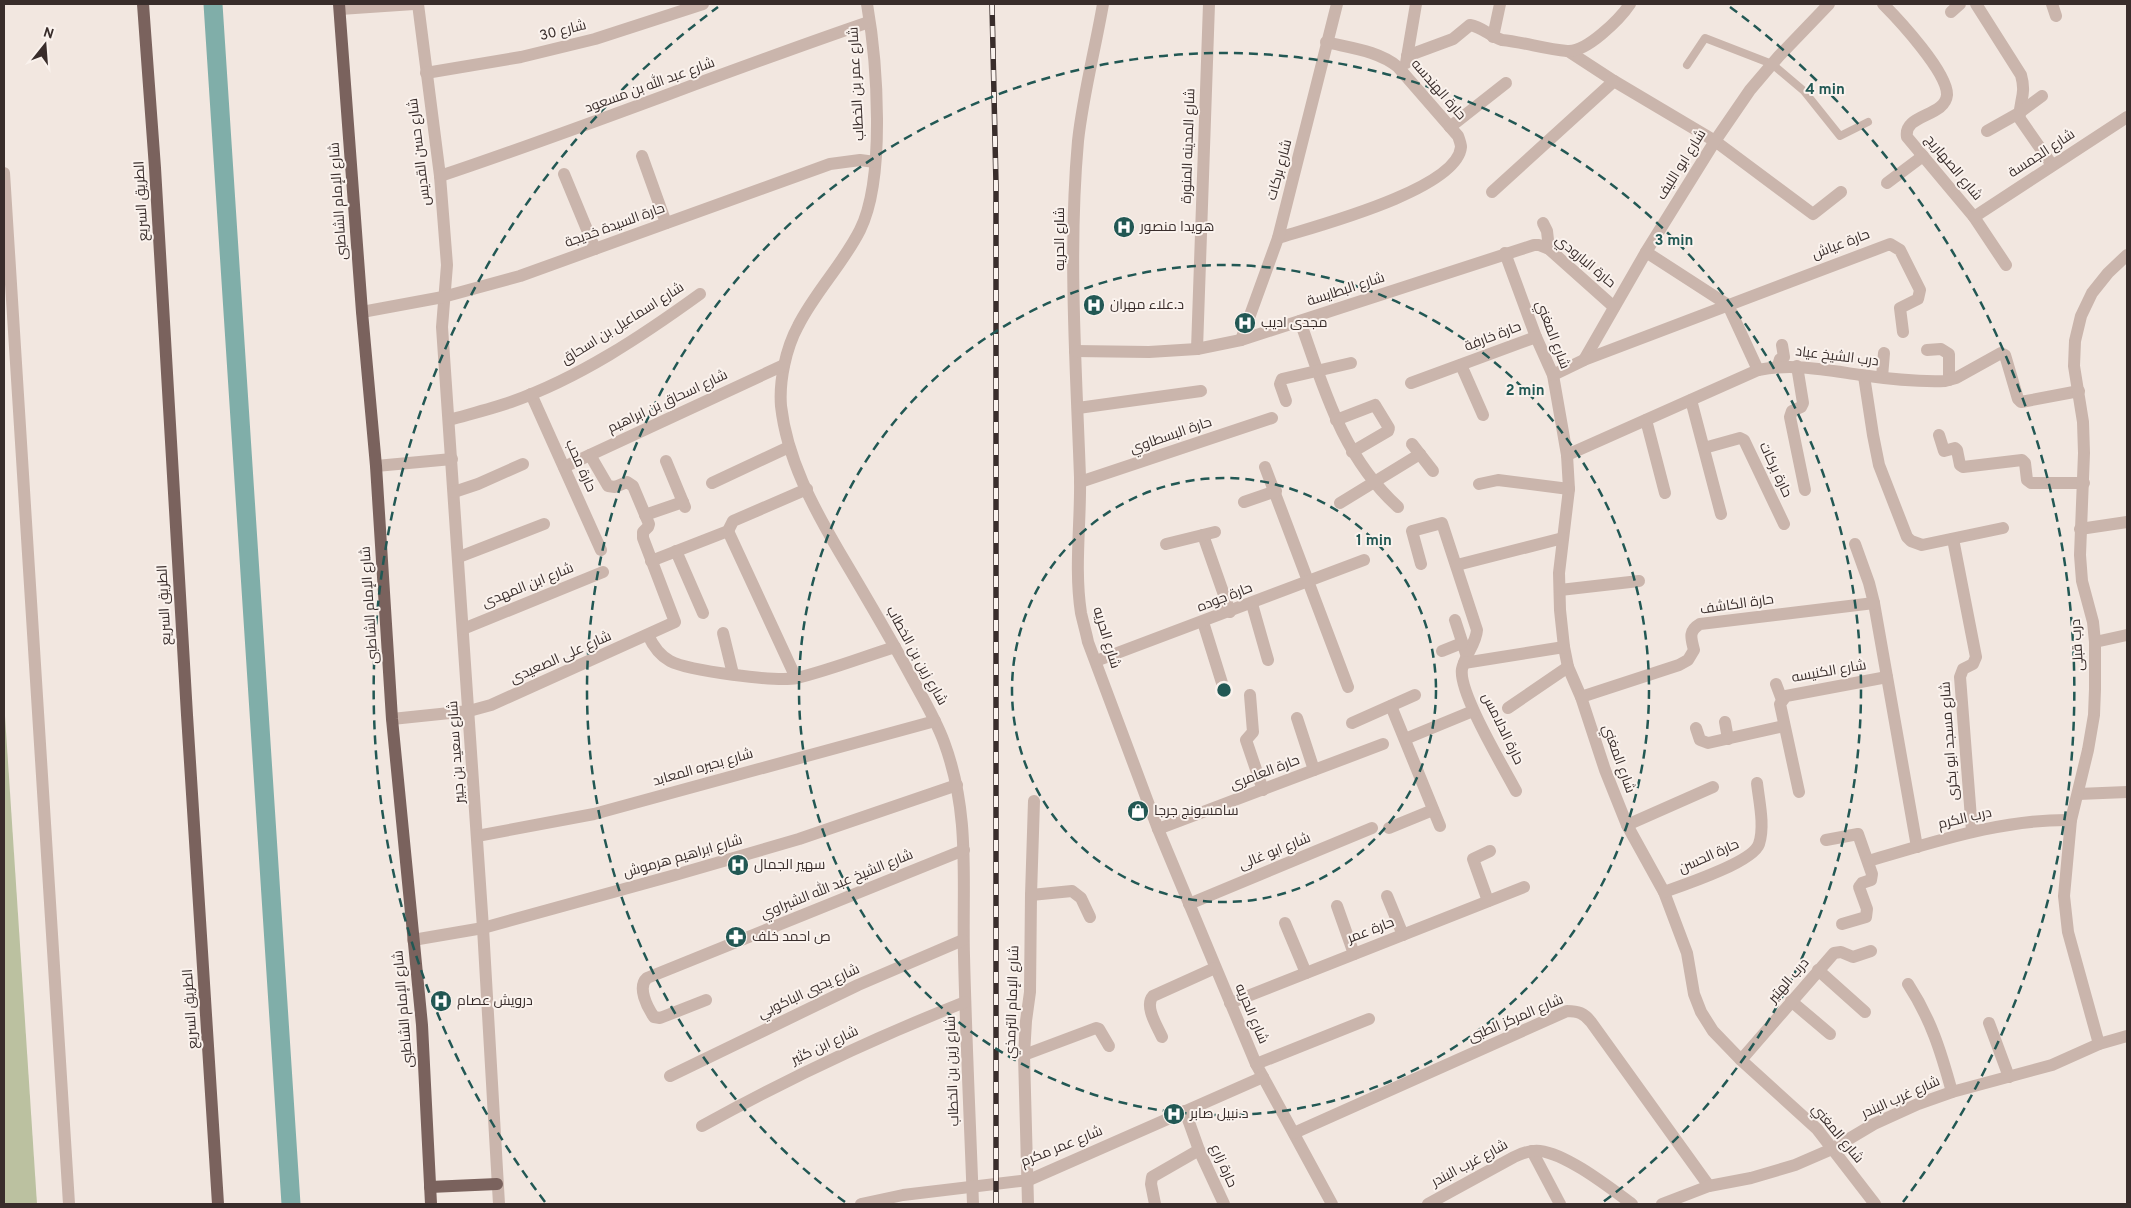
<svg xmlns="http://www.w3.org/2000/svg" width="2131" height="1208" font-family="Overpass,Cairo,sans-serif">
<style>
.green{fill:#bbc1a0}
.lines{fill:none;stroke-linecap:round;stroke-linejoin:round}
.canal{stroke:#80aea9;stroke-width:19}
.service{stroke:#cab5ac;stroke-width:8}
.minor{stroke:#cab5ac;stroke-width:12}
.primary{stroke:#7a625d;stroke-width:12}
.rail-casing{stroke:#392d2b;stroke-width:5.5}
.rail{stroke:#faf2ed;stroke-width:4;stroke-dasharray:11;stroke-linecap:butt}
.ring{fill:none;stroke:#225854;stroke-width:2.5;stroke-dasharray:9 6}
.labels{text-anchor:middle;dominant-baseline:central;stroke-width:4;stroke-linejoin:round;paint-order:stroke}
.street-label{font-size:14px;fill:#392d2b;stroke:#faf2ed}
.poi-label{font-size:14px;fill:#392d2b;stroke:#faf2ed;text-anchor:start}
.centre{fill:#225854;stroke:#faf2ed;stroke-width:2.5}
.ring-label{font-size:15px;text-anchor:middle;font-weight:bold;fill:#225854;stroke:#faf2ed;stroke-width:4;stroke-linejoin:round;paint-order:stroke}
</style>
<rect width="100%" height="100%" fill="#f2e7e0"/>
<path class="green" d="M 4,701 L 37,1204 L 4,1204 Z"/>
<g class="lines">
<path class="canal" d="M 213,4 L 291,1204"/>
<path class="service" d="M 1687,65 L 1705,38 L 1772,64 L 1804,91 L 1840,136 L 1868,122"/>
<g class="minor">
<path d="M 418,4 L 440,176 L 447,265 L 442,327 L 483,928 L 499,1204"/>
<path d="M 867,4 C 877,61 886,178 860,230 C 843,264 815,292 798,326 C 786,348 779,381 781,406 C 787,459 813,507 840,553 C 865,595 890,637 913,680 C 924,700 936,720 944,742 C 971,815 962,881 964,956 C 966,1039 970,1122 973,1204"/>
<path d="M 1103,4 C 1095,50 1083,95 1078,141 C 1068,252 1076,365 1080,477 C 1081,522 1074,568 1081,613 C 1083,622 1086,632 1088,642 L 1158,829 L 1256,1064 L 1332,1204"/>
<path d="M 1883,4 C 1899,20 1948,73 1947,95 C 1945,117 1903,114 1907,137 L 1974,217 L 2006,265"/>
<path d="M 1976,4 L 2021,75 C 2027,96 2018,102 2020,119 L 2052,165"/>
<path d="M 2052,4 L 2056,16"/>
<path d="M 340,9 L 414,4"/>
<path d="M 1951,12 L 1960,4"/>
<path d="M 1493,37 L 1500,4"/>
<path d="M 1568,51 L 1614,81 L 1715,141 L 1813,214 L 1841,192"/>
<path d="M 1407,56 L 1453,39 L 1470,25 C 1482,27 1490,36 1502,40 C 1523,42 1545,49 1567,51 C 1586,53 1620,19 1630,4"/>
<path d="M 1406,63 L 1416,4"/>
<path d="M 426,73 L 521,57 L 595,39 L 703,4"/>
<path d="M 1450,127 L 1506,83"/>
<path d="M 1987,131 L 2019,113 L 2042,96"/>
<path d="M 642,156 L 666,223"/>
<path d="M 4,173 L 69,1204"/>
<path d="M 564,174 L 595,249"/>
<path d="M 440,176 C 584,128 725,71 869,22"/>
<path d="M 1887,183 L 1923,156"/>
<path d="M 1492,192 L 1614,81"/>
<path d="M 1974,217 L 2127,117"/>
<path d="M 1543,223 L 1547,231 L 1549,249"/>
<path d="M 1278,238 C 1313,227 1457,190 1461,147 C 1461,144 1459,139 1458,136 L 1398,67 C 1379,51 1351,48 1326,42"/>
<path d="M 1646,252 L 1728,305 L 1758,370"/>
<path d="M 1505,253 L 1536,337 L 1553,375 L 1567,455 L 1569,489 L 1559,573 L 1560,610 L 1564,647 L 1568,667 L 1581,697 L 1605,770 L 1627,825 L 1664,892 L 1687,953 L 1694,994 L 1701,1012 L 1713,1031 L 1741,1060 L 1817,1129 L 1875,1204"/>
<path d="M 362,312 L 443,297 L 520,276 L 830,164 L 860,160 L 875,162"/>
<path d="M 1300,321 C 1324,389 1342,456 1398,507"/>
<path d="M 1241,340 L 1278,238 L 1337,4"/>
<path d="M 1197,349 L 1209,4"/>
<path d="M 1927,350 L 1941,349 L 1949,354 L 1949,380"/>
<path d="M 1075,351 L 1149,352 L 1197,349 L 1241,340 L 1534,245 L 1539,245 L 1549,249 L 1614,307"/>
<path d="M 1584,360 L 1646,252 L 1715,141 L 1750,90 L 1779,56 L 1829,4"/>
<path d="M 1461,365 L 1483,415"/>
<path d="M 1778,366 L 1780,359 L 1784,357 L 1782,345"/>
<path d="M 1797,366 L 1803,403 L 1801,407 L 1792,411 L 1790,417 L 1805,490"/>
<path d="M 1553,375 L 1584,360 L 1890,244 L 1900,250 L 1920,290 L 1918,299 L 1900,308 L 1903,332"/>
<path d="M 1864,376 L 1873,435 L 1879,465 L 1907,537 L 1911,541 L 1922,545 L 2003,528"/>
<path d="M 1882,377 L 1884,353"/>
<path d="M 1411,383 L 1536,337"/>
<path d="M 531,394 L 601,550"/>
<path d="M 1691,400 L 1721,514"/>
<path d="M 1286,401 L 1280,384 L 1282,379 L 1351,363"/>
<path d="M 1078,408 L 1201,391"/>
<path d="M 449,420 C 470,414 491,409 511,402 C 579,378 642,336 700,294"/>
<path d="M 1336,420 L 1375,405 L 1389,428 L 1388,431 L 1352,452"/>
<path d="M 1646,420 L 1665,493"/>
<path d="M 1939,435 L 1944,451 L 1955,448 L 1957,450 L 1960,465 L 1963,467 L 2022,460 L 2025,463 L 2027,480 L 2031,483 L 2084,483"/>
<path d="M 1412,444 L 1433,471"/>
<path d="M 1704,448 L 1740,438 L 1744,440 L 1784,524"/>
<path d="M 1567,455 L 1758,370 C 1793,363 1826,370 1861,375 C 1889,379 1918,382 1945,381 L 1956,378 L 2001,353 L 2005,355 L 2018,399 L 2021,402 L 2079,391"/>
<path d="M 666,461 L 685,507"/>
<path d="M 376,466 L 452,459"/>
<path d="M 564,467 L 784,365"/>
<path d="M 1265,467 L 1348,687"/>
<path d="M 1080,482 L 1272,418"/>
<path d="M 712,483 L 789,447"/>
<path d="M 1479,484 L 1498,480 L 1569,489"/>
<path d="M 454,492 L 478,484 L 523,464"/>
<path d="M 1244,502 L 1276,491"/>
<path d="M 1340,503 L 1420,454"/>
<path d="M 645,515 L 683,502"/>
<path d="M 2080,529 L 2127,522"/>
<path d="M 728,531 L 796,678"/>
<path d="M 1203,535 L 1230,612"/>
<path d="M 1953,539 L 1976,657 L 1973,664 L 1963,669 L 1960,677 L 1972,831"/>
<path d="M 1166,544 L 1215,532"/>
<path d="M 1855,544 L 1869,583 L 1874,603 L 1917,847"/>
<path d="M 676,551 L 703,613"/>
<path d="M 459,557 L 544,524"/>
<path d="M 651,561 L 728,531 L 733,521 L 807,489"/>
<path d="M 1421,564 L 1412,531 L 1442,523 L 1477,630 C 1476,644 1465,655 1462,669 C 1458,692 1504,768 1516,791"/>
<path d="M 1457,565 L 1563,538"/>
<path d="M 1560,590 L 1639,581"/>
<path d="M 1252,604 L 1268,660"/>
<path d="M 1455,620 L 1467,657"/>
<path d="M 1203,622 L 1222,683"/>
<path d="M 463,629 L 603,572"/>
<path d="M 723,633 L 733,674"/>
<path d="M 648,635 C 653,646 659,655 670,661 C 689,671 776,682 797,678 C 830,670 863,657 895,647"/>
<path d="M 2095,642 L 2127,635"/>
<path d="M 1442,651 L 1462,643"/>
<path d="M 1096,661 L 1364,560"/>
<path d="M 1464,663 L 1564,647"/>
<path d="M 1776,684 L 1782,700"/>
<path d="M 1250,695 L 1253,732 L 1246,740 L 1263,790"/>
<path d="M 1581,697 L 1679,665 L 1688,660 L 1694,650 C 1691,638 1688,631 1700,624 L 1874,603"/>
<path d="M 1391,706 L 1440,826"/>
<path d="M 1508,708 L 1568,667"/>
<path d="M 1297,718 L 1314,770"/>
<path d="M 392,719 L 469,711 L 491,705 L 675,622 L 643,538 L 643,532 L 648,527 L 649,524 L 633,486 L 627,482 L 615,487 L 608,486 L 590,455"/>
<path d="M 1725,722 L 1728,739"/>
<path d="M 1352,723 L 1415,695"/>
<path d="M 1696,728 L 1700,740 L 1708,743 L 1784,726"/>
<path d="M 1405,739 L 1473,711"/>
<path d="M 1799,792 L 1780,704 L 1786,696 L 1887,677"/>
<path d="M 2078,794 L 2127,792"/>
<path d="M 1627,825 L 1713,787"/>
<path d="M 1389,828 L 1433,810"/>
<path d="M 1158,829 L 1383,744"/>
<path d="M 477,836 L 594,814 L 935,721"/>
<path d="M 1826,840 L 1858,834 L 1872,874 L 1871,880 L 1862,883 L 1859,887 L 1867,909 L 1866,917 L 1842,924"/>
<path d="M 1868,861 C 1935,842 2001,819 2071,820"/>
<path d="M 1664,892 C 1684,885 1753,862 1759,844 C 1765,826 1759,801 1757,783"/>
<path d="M 1031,895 L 1072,891 L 1081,898 L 1090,917"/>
<path d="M 1387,896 L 1403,935"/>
<path d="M 1488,901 L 1473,859 L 1490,851"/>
<path d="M 1189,904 L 1372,828"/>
<path d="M 1337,906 L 1354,954"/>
<path d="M 1285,923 L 1306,973"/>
<path d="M 413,940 L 483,928 L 675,875 L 799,839 L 957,785"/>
<path d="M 1818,970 L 1865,1012"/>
<path d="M 1908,984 C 1931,1019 1941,1052 1952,1092"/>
<path d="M 706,1000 L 660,1018 L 654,1017 C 647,1007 637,987 647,978 L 964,850"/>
<path d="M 1791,1001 L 1830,1034"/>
<path d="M 1230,1003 L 1524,887"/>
<path d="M 1989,1023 L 2009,1077"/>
<path d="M 1162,1037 C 1157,1026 1144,1006 1153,996 L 1215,968"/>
<path d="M 2099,1044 L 2068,932 L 2064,896 L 2071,820 L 2088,750 L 2094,715 L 2095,689 L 2095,642 L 2093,622 L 2082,581 L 2080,555 L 2084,453 L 2083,422 L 2074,366 L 2075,341 L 2081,316 L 2092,293 L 2108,273 L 2127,255"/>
<path d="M 1024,1055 L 1096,1028 L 1099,1029 L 1109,1046"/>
<path d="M 1741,1060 L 1834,953 L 1841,952 L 1853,957 L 1871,951"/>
<path d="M 1256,1064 L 1369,1019"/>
<path d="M 670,1076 L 858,985 L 963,940"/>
<path d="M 1185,1111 L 1199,1150 L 1224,1204"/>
<path d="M 702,1126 C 787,1079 874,1038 965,1002"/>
<path d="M 1294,1133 L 1567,1011 C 1578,1011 1584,1013 1591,1022 L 1709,1186"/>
<path d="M 1532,1151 L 1560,1204"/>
<path d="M 861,1204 L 903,1195 L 1029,1180 L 1263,1077"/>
<path d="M 1028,1204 L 1024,1055 L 1026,1021 L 1030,992 L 1031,895 L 1034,801"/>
<path d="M 1155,1204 L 1151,1184 L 1152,1177 L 1199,1150"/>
<path d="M 1428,1204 L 1514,1157 C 1522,1153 1531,1150 1540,1151 C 1567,1154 1610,1188 1632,1204"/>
<path d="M 1662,1204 L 1709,1186 L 1751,1178 L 1795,1165 L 1832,1149 L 1874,1124 L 1918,1104 L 1952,1092 L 2052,1065 L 2099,1044 L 2127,1036"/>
</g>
<g class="primary">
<path d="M 143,4 L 155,168 L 187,715 L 218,1204"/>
<path d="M 339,4 L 362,312 L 376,466 L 392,719 L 422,1025 L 431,1204"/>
<path d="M 430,1187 L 497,1184"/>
</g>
<g class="rail-casing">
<path id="rail" d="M 992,4 L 996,185 L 996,1204"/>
</g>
<use href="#rail" class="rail"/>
</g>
<g class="ring">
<circle cx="1224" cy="690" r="212"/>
<circle cx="1224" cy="690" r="425"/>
<path d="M845 1202A637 637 0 1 1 1603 1202"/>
<path d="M545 1202A850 850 0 0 1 718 7M1730 7A850 850 0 0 1 1903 1202"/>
</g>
<defs>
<g id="hospital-disc" transform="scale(1.125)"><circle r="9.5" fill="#225854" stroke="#faf2ed"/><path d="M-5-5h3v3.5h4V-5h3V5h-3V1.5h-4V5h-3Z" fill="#fff"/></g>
<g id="shop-disc" transform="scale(1.125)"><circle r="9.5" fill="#225854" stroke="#faf2ed"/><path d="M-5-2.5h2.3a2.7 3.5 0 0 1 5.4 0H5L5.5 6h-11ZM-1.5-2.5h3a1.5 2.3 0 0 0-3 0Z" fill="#fff"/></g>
<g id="pharmacy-disc" transform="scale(1.125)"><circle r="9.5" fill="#225854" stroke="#faf2ed"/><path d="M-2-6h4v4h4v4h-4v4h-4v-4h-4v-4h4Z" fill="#fff"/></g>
</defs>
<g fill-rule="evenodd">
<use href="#hospital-disc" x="1124" y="227"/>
<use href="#hospital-disc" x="1094" y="305"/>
<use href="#hospital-disc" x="1245" y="323"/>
<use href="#shop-disc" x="1138" y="811"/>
<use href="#hospital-disc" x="738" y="865"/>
<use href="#pharmacy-disc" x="736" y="937"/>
<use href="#hospital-disc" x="441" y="1001"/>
<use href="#hospital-disc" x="1174" y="1114"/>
</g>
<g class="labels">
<g class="street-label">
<text transform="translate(563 31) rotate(-14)">شارع 30</text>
<text transform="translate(857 84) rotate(-93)">شارع عمر بن الخطاب</text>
<text transform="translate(650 86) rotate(-20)">شارع عبد الله بن مسعود</text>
<text transform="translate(1438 90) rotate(49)">حارة الهندسه</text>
<text transform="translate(1189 146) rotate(-88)">شارع المدينه المنورة</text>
<text transform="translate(420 152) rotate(-97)">شارع حسن القديس</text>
<text transform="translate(2042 154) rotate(-33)">شارع الجمسة</text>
<text transform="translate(1682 165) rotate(-58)">شارع ابو الليف</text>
<text transform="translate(1953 168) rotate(50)">شارع الصهاريج</text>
<text transform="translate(1280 170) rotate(-75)">شارع بركات</text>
<text transform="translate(142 201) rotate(-93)">الطريق السريع</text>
<text transform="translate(339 201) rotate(-94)">شارع الإمام الشاطبى</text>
<text transform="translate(615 226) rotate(-20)">حارة السيدة خديجة</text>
<text transform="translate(1060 239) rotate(-90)">شارع الحريه</text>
<text transform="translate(1841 245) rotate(-21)">حارة عياش</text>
<text transform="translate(1585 262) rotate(40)">حارة البارودي</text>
<text transform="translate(1346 290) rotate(-18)">شارع البطايسة</text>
<text transform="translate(623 324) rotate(-32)">شارع اسماعيل بن اسحاق</text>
<text transform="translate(1552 335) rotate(69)">شارع المغني</text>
<text transform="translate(1493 337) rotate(-21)">حارة خارفة</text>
<text transform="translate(1837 357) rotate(7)">درب الشيخ عياد</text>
<text transform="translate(668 402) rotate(-25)">شارع اسحاق بن ابراهيم</text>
<text transform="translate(1171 436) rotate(-19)">حارة البسطاوي</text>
<text transform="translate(580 466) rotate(66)">حارة محب</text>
<text transform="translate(1775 470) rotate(65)">حارة بركات</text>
<text transform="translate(528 586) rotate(-22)">شارع ابن المهدى</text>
<text transform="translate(1225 598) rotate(-21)">حارة جوده</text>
<text transform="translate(165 605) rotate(-93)">الطريق السريع</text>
<text transform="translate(370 605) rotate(-94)">شارع الإمام الشاطبى</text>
<text transform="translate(1737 605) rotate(-8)">حارة الكاشف</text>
<text transform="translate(1106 638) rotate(73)">شارع الحريه</text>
<text transform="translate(2078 645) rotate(-94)">درب قبلى</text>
<text transform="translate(916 656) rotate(61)">شارع زين بن الخطاب</text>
<text transform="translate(561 658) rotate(-24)">شارع على الصعيدى</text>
<text transform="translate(1829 672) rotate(-10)">شارع الكنيسه</text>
<text transform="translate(1502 729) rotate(64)">حارة الدلامس</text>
<text transform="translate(1950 741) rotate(-94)">شارع مسجد ابو بكرى</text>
<text transform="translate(457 752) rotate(-94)">شارع سعيد بن جبير</text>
<text transform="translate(1618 759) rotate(70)">شارع المغني</text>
<text transform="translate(703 768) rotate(-16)">شارع بحيره المعابد</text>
<text transform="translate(1265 773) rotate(-21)">حارة العامرى</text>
<text transform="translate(1965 819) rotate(-13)">درب الكرم</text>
<text transform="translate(1275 852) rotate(-22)">شارع ابو غالى</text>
<text transform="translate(683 857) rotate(-16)">شارع ابراهيم هرموش</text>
<text transform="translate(1709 857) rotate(-24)">حارة الحسن</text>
<text transform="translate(837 885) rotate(-22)">شارع الشيخ عبد الله الشبراوي</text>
<text transform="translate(1371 931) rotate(-21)">حارة عمر</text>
<text transform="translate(1789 981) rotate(-49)">درب الهتير</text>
<text transform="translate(809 992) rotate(-25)">شارع يحيي الباكوبي</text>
<text transform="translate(1013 1002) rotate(-88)">شارع الإمام الترمذي</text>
<text transform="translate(191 1009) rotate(-94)">الطريق السريع</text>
<text transform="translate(404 1009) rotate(-95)">شارع الإمام الشاطبى</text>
<text transform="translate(1251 1014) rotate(67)">شارع الحريه</text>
<text transform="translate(1516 1019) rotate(-23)">شارع المركز الطبى</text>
<text transform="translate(825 1046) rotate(-25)">شارع ابن كثير</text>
<text transform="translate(953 1071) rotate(-92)">شارع زين بن الخطاب</text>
<text transform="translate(1901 1098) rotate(-24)">شارع غرب البندر</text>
<text transform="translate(1837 1134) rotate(50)">شارع المغني</text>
<text transform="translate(1062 1147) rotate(-22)">شارع عمر مكرم</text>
<text transform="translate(1470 1164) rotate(-28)">شارع غرب البندر</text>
<text transform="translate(1223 1166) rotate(66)">حارة زارع</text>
</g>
<g class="poi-label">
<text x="1140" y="227">هويدا منصور</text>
<text x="1110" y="305">د.علاء مهران</text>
<text x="1261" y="323">مجدى اديب</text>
<text x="1154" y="811">سامسونج جرجا</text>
<text x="754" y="865">سهير الجمال</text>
<text x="752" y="937">ص احمد خلف</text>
<text x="457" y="1001">درويش عصام</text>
<text x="1190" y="1114">د.نبيل صابر</text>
</g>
</g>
<circle cx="1224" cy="690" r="8" class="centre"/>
<g class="ring-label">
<text x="1825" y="94">4 min</text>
<text x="1674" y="245">3 min</text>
<text x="1525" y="395">2 min</text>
<text x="1374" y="545">1 min</text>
</g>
<rect width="2131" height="1208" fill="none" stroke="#392d2b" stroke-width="10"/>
<g transform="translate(45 45) rotate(17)" stroke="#faf2ed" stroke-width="4" paint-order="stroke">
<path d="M0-4L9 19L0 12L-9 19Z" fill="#392d2b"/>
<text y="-8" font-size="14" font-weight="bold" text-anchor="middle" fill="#392d2b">N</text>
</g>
</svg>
